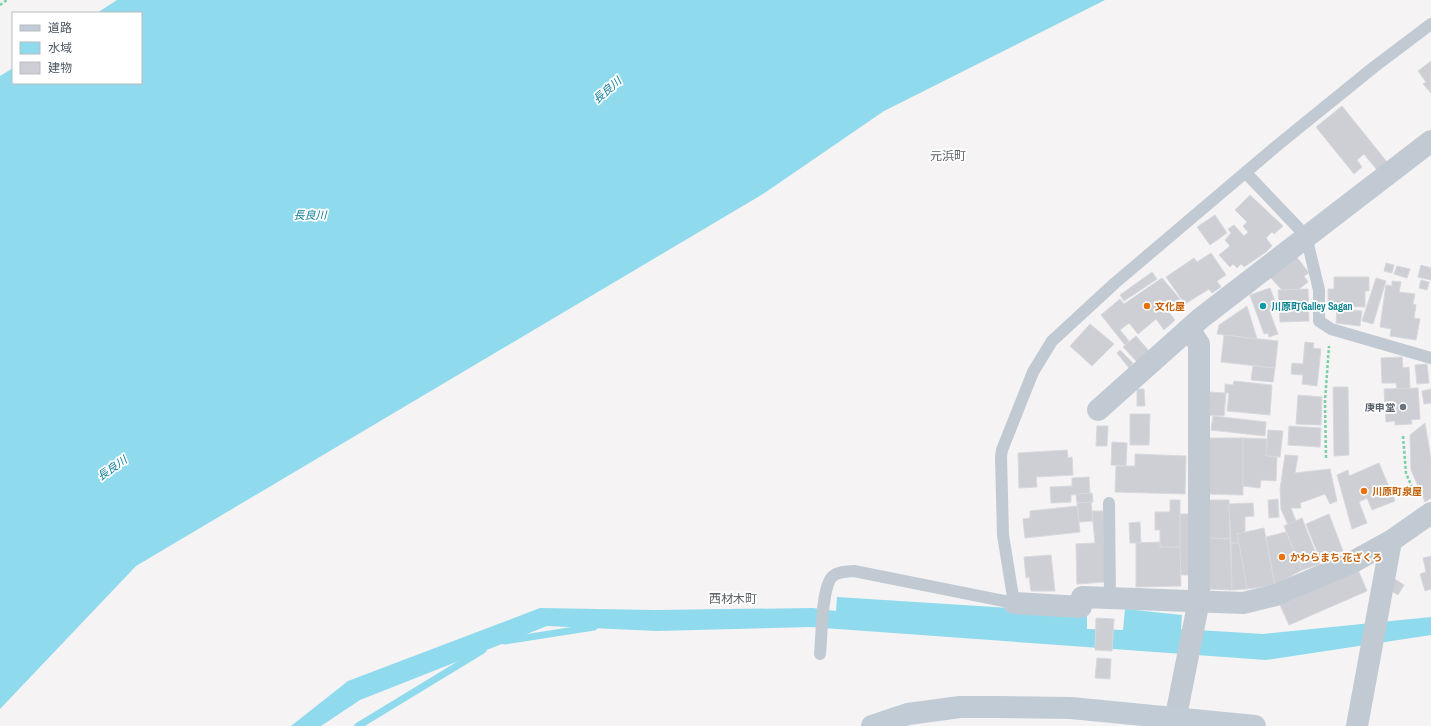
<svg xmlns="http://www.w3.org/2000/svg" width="1431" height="726" font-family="'Archivo Narrow','Noto Sans JP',sans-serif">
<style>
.water{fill:#90daee}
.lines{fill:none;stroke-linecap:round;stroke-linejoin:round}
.stream{stroke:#90daee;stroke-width:7}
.building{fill:#cdcfd5;stroke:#d7d9de}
.path{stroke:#7ad0a6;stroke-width:2.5;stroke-dasharray:3 2;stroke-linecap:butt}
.lane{stroke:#c1cad2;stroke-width:12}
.street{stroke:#c1cad2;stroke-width:22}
.secondary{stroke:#c1cbd6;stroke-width:22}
.food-dot{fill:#e8710a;stroke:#fff;stroke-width:1.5}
.culture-dot{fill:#0f9aa8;stroke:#fff;stroke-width:1.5}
.worship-dot{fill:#6b7280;stroke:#fff;stroke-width:1.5}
.labels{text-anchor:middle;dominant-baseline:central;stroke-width:3.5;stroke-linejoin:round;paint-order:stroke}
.food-label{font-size:10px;font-weight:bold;fill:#c56008;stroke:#fff;text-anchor:start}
.culture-label{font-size:10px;font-weight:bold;fill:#0d838f;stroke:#fff;text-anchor:start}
.worship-label{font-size:10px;font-weight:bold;fill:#5b616d;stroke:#fff;text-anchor:end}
.water-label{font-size:11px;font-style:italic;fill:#0c7c9b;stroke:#fff}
.quarter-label{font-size:12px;fill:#5f6368;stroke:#fff}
</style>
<rect width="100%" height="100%" fill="#f5f3f3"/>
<g class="water">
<path d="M 117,0 L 1105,0 L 884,111 L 763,194 L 136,566 L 0,709 L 0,76 L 13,68 L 13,83 L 141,83 L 141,13 L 97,13 Z"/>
<path d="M 837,597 L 1087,613 L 1087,629 L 1123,630 L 1125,609 L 1182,615 L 1181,629 L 1263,634 L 1431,617 L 1431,635 L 1266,660 L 810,627 L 657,631 L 547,626 L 360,700 L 321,726 L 291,726 L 348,681 L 540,608 L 655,610 L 813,608 L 836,611 Z"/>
</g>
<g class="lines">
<g class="stream">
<path d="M 505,641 L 594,627"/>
<path d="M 358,726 L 483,650"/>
</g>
</g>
<g class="building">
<path d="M 1431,61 L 1431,93 L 1423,84 L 1426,82 L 1418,71 Z"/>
<path d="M 1342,106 L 1387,162 L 1377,170 L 1364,154 L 1357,160 L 1362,167 L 1354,174 L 1316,127 Z"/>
<path d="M 1250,195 L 1283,226 L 1274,234 L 1272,232 L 1266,238 L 1272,246 L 1266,252 L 1244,267 L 1241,264 L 1237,268 L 1233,264 L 1230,267 L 1219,255 L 1230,246 L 1225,240 L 1231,233 L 1228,229 L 1234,225 L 1244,236 L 1248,232 L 1243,226 L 1247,222 L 1235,210 Z"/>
<path d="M 1215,215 L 1227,233 L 1210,245 L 1197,227 Z"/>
<path d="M 1211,253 L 1226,275 L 1217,281 L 1221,287 L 1212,293 L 1209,289 L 1185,304 L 1166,277 L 1194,258 L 1197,262 Z"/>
<path d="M 1296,256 L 1309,273 L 1304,276 L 1308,282 L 1298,290 L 1282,290 L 1269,276 Z"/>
<path d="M 1386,263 L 1394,265 L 1392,273 L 1384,271 Z"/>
<path d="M 1421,265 L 1431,268 L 1431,280 L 1418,277 Z"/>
<path d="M 1397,266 L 1410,269 L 1407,278 L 1394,274 Z"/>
<path d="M 1152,272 L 1157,279 L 1124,301 L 1120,295 Z"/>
<path d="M 1334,277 L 1369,277 L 1369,291 L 1365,291 L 1365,307 L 1328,306 L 1328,289 L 1334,289 Z"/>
<path d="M 1162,278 L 1180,299 L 1167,310 L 1175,320 L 1164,330 L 1156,319 L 1138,334 L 1129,323 L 1120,330 L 1129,341 L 1125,345 L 1101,315 L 1120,299 L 1124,304 Z"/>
<path d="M 1376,278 L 1386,281 L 1373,324 L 1362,321 Z"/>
<path d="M 1421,280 L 1429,282 L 1427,290 L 1419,288 Z"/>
<path d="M 1392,281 L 1401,282 L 1399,292 L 1415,294 L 1413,304 L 1416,305 L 1414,318 L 1420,319 L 1416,340 L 1390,336 L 1391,329 L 1380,327 L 1386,285 L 1392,286 Z"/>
<path d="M 1270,288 L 1275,301 L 1270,302 L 1273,311 L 1270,312 L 1278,334 L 1269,337 L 1268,333 L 1264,334 L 1250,295 Z"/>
<path d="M 1308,289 L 1309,321 L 1280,322 L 1278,290 Z"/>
<path d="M 1247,306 L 1257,339 L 1217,334 L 1219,325 Z"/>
<path d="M 1337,308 L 1362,311 L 1360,326 L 1336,323 Z"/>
<path d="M 1090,324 L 1114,344 L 1092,366 L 1070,346 Z"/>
<path d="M 1224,335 L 1278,341 L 1275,368 L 1221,362 Z"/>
<path d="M 1136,336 L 1149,351 L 1137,362 L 1123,347 Z"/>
<path d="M 1305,342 L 1314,343 L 1313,348 L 1321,349 L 1317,386 L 1302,384 L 1303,375 L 1291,374 L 1292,363 L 1303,364 Z"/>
<path d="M 1120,350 L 1133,363 L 1129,368 L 1117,353 Z"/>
<path d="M 1402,357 L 1403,368 L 1409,367 L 1410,388 L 1397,389 L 1396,383 L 1382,383 L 1381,358 Z"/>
<path d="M 1427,364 L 1429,383 L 1417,384 L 1415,365 Z"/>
<path d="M 1253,366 L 1275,368 L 1273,382 L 1251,380 Z"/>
<path d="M 1234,381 L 1272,385 L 1270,415 L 1227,411 L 1229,393 L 1225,393 L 1225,384 L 1233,385 Z"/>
<path d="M 1333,387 L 1348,387 L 1349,455 L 1334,456 Z"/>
<path d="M 1418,388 L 1420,419 L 1411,420 L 1412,424 L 1395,425 L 1395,421 L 1386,422 L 1384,389 Z"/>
<path d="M 1137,389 L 1144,389 L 1145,406 L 1137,406 Z"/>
<path d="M 1431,389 L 1431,403 L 1424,404 L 1422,391 Z"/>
<path d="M 1209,392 L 1226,393 L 1224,416 L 1207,415 Z"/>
<path d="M 1298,395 L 1322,397 L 1321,425 L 1296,424 Z"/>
<path d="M 1130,414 L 1150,414 L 1149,445 L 1130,445 Z"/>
<path d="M 1213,416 L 1266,422 L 1265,436 L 1211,430 Z"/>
<path d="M 1425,423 L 1431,458 L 1431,498 L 1425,502 L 1411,470 L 1410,435 Z"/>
<path d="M 1097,426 L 1108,426 L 1107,446 L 1096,446 Z"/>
<path d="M 1289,426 L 1321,428 L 1320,447 L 1288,445 Z"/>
<path d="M 1268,430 L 1283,431 L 1280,457 L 1266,456 Z"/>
<path d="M 1207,438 L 1243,438 L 1243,495 L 1208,494 Z"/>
<path d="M 1243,438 L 1267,439 L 1266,456 L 1277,457 L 1276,481 L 1261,480 L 1260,488 L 1243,486 Z"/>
<path d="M 1112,442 L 1127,443 L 1126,466 L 1111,465 Z"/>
<path d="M 1067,450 L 1068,458 L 1072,457 L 1073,475 L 1036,477 L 1037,487 L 1019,488 L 1018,453 Z"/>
<path d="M 1135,454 L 1186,456 L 1185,494 L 1115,492 L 1116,466 L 1135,466 Z"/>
<path d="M 1285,455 L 1298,456 L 1295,473 L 1330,469 L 1337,501 L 1330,504 L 1325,494 L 1300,503 L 1301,508 L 1291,508 L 1296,521 L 1288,525 L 1281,509 L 1280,489 Z"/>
<path d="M 1379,463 L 1395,501 L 1372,510 L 1367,498 L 1359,502 L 1367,523 L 1352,529 L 1337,475 L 1348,470 L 1349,476 Z"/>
<path d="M 1089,477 L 1090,494 L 1071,495 L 1071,502 L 1051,503 L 1050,487 L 1072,486 L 1072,478 Z"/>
<path d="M 1092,493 L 1093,502 L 1077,503 L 1076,494 Z"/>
<path d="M 1278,499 L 1279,517 L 1269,518 L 1268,500 Z"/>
<path d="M 1170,500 L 1180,500 L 1180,547 L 1160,547 L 1160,530 L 1155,530 L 1155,512 L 1170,512 Z"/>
<path d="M 1207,500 L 1229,500 L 1230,539 L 1208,538 Z"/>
<path d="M 1091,502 L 1093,521 L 1079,522 L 1077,503 Z"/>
<path d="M 1253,503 L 1254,516 L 1245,517 L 1245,533 L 1237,534 L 1239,543 L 1231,543 L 1229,504 Z"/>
<path d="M 1077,506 L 1080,532 L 1025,538 L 1023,519 L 1030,518 L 1030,511 Z"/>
<path d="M 1092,511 L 1103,511 L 1105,582 L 1077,584 L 1076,544 L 1095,543 Z"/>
<rect x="1180" y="514" width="9" height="61"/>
<path d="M 1329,514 L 1343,551 L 1320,559 L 1306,524 Z"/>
<path d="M 1302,518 L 1320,564 L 1302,570 L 1284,526 Z"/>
<path d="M 1140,522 L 1141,543 L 1130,543 L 1129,523 Z"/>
<path d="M 1264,528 L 1275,585 L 1247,589 L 1237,534 Z"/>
<path d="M 1286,532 L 1302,570 L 1275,585 L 1266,537 Z"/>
<path d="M 1208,538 L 1230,539 L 1232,590 L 1208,589 Z"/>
<path d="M 1160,542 L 1160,547 L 1180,547 L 1181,586 L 1136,587 L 1136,543 Z"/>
<path d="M 1231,543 L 1239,543 L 1247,589 L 1232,590 Z"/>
<path d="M 1051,555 L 1055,591 L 1031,591 L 1029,577 L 1026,578 L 1024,557 Z"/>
<path d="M 1431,556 L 1431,589 L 1425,591 L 1420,574 L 1426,572 L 1423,558 Z"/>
<path d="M 1358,570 L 1367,591 L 1289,625 L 1280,605 Z"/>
<path d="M 1395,579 L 1404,585 L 1398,595 L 1388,589 Z"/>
<path d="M 1096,618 L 1114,619 L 1112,651 L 1095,650 Z"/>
<path d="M 1097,658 L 1111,659 L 1110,679 L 1095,678 Z"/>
</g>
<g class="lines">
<g class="path">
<path d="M 0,5 L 7,0"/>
<path d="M 1403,436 L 1406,473 L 1416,497"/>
<path d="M 1326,458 L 1325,401 L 1329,346"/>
</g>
<g class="lane">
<path d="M 1246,173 L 1306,236 L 1319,290 L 1319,321 L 1331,329 L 1431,358"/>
<path d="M 1109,503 L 1110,598"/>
<path d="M 820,654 C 822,637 821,586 833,576 C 839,571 846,572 854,571 L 1014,603 L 1003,535 L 1001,457 L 1002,450 L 1033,372 L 1052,341 L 1115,283 L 1279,144 L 1374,67 L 1431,24"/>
</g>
<g class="street">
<path d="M 1098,410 L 1201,318 L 1431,141"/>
<path d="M 1014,603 L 1081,607 L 1082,597 L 1243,603 L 1276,595 L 1351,563 L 1391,541 L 1431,513"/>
<path d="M 1174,726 L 1199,600 L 1199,344 L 1189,329"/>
<path d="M 1357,726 L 1391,541"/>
</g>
<path class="secondary" d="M 872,726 L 908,714 L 960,707 L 999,707 L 1071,708 L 1255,726"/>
</g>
<g class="food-dot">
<circle cx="1147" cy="306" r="4"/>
<circle cx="1364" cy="491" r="4"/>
<circle cx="1282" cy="557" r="4"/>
</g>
<circle class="culture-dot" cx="1263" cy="306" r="4"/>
<circle class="worship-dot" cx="1403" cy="407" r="4"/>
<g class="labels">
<g class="food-label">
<text x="1155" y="306">文化屋</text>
<text x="1372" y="491">川原町泉屋</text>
<text x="1290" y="557">かわらまち 花ざくろ</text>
</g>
<g class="culture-label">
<text x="1271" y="306">川原町Galley Sagan</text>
</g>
<g class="worship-label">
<text x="1395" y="407">庚申堂</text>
</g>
<g class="water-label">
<text transform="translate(607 90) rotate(-41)">長良川</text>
<text x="310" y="215">長良川</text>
<text transform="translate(112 468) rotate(-35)">長良川</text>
</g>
<g class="quarter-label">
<text x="948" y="156">元浜町</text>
<text x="733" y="599">西材木町</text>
</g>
</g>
<rect x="12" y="12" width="130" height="72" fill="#ffffff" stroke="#b7bbc0"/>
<rect x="20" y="25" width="20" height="6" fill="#c1cbd6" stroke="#b7bbc0"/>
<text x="48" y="32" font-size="12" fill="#4a5661">道路</text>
<rect x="20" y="42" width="20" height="12" fill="#90daee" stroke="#b7bbc0"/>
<text x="48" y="52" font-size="12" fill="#4a5661">水域</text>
<rect x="20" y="62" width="20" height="12" fill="#cdcfd5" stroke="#b7bbc0"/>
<text x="48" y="72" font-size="12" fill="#4a5661">建物</text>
</svg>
